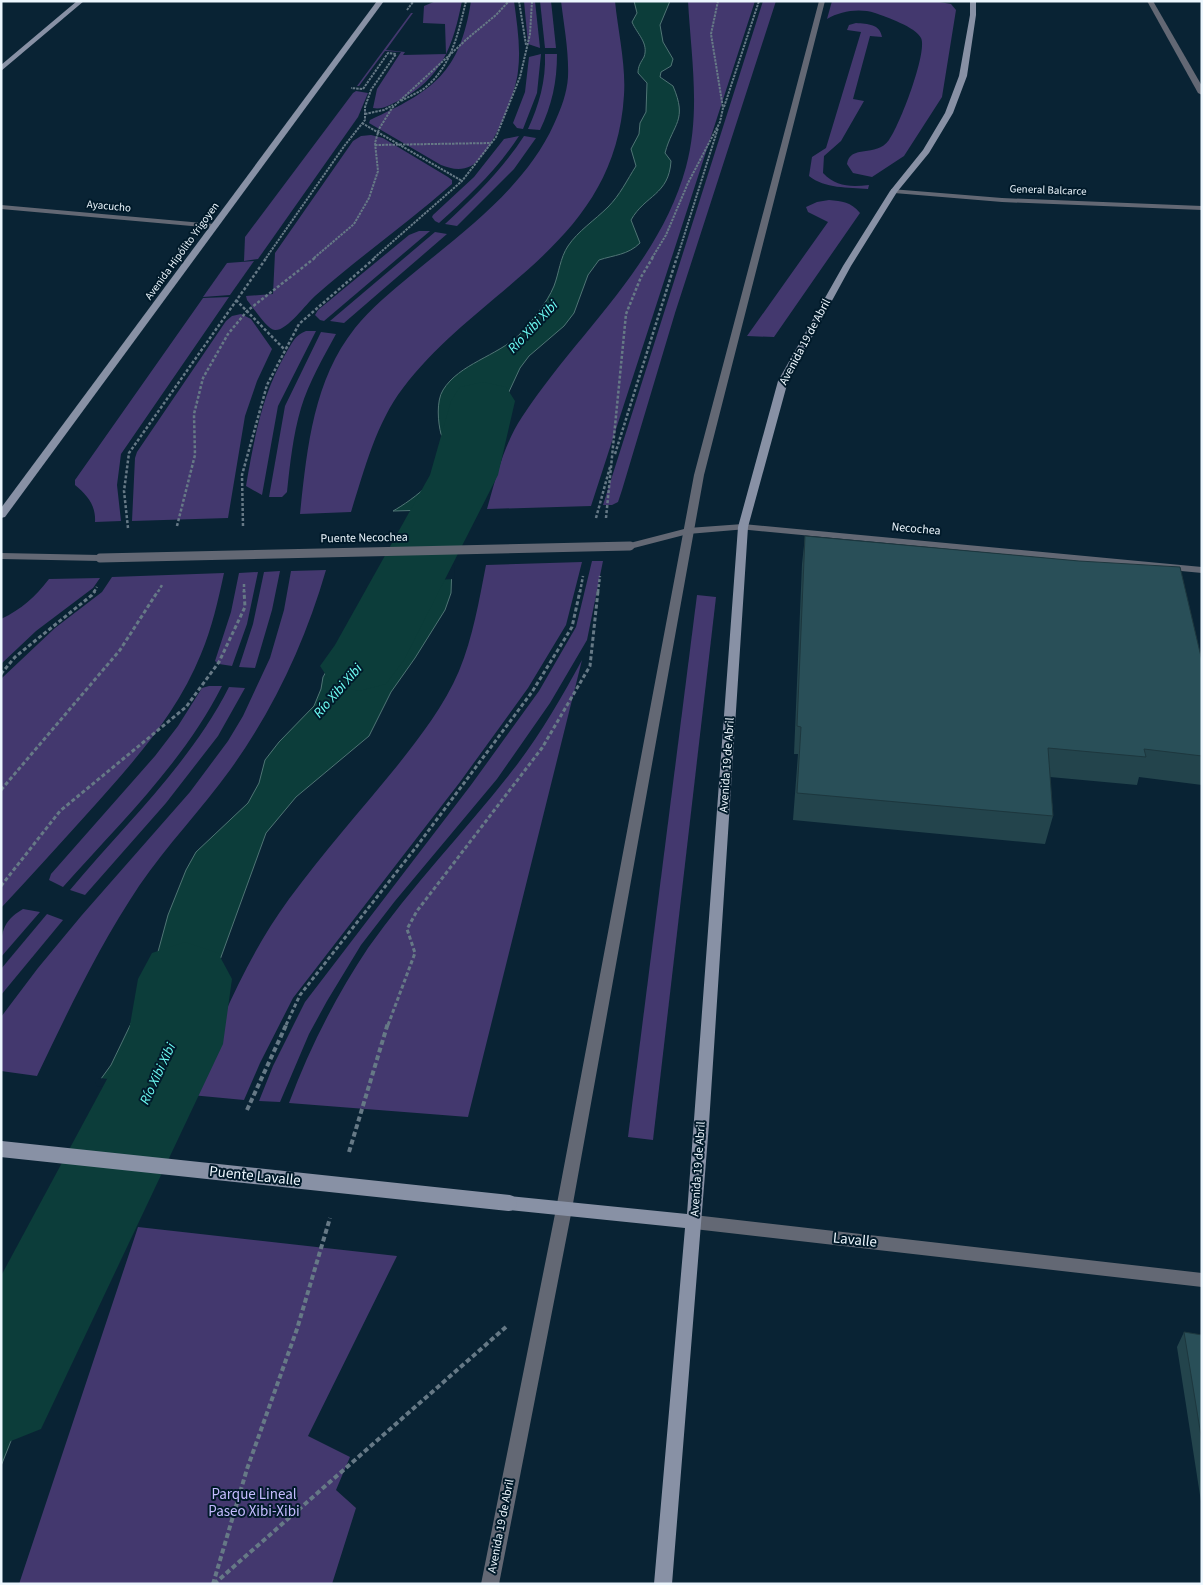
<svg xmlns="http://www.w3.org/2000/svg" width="1203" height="1585" font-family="'Source Sans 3',sans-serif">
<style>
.green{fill:#43386e}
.water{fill:#0c3d3a;stroke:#507575}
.pier{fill:#092334}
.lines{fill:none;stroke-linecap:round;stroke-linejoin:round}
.river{fill:#0c3d3a;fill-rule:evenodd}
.path-far3{stroke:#667986;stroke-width:2;stroke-dasharray:2.5 1;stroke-linecap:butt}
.path-far2{stroke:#667986;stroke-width:2.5;stroke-dasharray:3 2;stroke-linecap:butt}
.path-far1{stroke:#667986;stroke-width:3;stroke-dasharray:4 2.5;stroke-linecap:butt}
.path{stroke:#667986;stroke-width:4;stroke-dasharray:5 3;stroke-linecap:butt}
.service{fill:#636874;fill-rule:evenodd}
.minor{fill:#636874;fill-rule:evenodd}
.tertiary{fill:#636874;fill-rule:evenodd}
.secondary{fill:#8891a5;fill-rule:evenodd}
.tertiary-bridge{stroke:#636874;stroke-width:9}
.secondary-bridge{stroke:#8891a5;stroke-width:16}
.wall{fill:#23444c}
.building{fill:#294f58;stroke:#1d373e}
.labels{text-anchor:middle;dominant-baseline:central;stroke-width:4;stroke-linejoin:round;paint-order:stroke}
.far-street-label{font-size:11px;fill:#edf7fe;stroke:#011a2a}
.street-label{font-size:12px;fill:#edf7fe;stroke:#011a2a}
.water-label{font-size:14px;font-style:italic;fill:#6efff6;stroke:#011a2a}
.near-street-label{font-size:15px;fill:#edf7fe;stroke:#011a2a}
.near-park-label{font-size:15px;fill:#c4bbfe;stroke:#011a2a}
</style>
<rect width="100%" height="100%" fill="#092334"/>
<g class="green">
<path d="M 436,1 L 462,1 C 453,46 442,79 398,101 C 390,105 382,110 373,108 L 377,89 L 401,52 L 385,51 L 359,86 L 357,86 L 411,13 L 413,13 L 386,50 L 405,52 L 403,55 L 446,54 L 445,24 L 423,23 L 424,6 Z"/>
<path d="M 471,1 L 514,1 C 517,24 521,48 518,71 C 516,94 492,154 471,166 C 461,171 451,169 441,165 L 369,123 L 370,120 C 433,91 460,73 471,1 Z"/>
<path d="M 524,1 L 535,1 L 540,48 L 528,44 Z"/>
<path d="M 540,1 L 551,1 L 556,48 L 545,48 Z"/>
<path d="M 561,1 L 615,1 C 618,32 626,64 624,95 C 615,245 481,285 403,388 C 376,423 364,471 351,512 L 300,514 C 307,449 313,381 355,328 C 371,308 391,292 410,276 C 463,232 525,188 554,124 C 561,109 567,93 568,77 C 569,52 564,26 561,1 Z"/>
<path d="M 688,1 L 755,1 L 591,506 L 487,509 C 496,478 504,444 522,417 C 577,333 659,266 686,167 C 701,112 691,56 688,1 Z"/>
<path d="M 763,1 L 776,1 L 675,313 L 622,490 L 618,502 L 612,505 L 603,505 Z"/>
<path d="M 832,1 L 934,1 L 951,4 L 956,10 L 942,97 L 904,156 L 872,177 L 853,173 L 847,164 C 850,144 876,158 889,140 C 899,127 928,52 921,38 C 916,27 886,17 875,13 C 859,8 841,11 827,19 Z"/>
<path d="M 856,23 C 868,24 880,24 882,37 L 870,36 L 853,99 L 864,101 L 841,141 L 824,156 L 823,173 C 836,187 851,187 869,185 L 868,189 C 848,187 825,189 809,176 L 812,157 L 826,148 L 861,32 L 847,30 L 849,25 Z"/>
<path d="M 541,54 L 537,93 L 523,129 L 517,128 L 513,123 L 525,92 L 529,57 Z"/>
<path d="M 545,54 L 557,54 C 557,82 552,105 540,130 L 528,129 C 539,105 546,81 545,54 Z"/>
<path d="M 356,91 L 368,93 L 358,117 L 258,259 L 244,261 L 245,237 L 353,93 Z"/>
<path d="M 371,135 L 383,138 L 448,177 L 452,180 L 452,184 C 408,223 359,257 315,296 C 306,304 287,331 275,330 C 267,330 253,307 247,300 L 246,296 L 273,294 L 275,253 L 353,141 L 361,136 Z"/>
<path d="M 519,136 C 497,170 469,196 439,223 L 435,221 L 432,217 L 433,215 L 474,177 L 504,139 Z"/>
<path d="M 524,136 L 536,138 L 514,169 L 457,226 L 445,224 C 474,197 502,170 524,136 Z"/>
<path d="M 829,200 C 842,201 851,202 860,213 L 774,337 L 747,336 L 828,222 L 808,212 L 806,207 L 817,202 Z"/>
<path d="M 419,231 L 430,231 L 324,321 L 320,320 L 315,315 L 318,310 L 409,235 Z"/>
<path d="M 435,232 L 447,234 L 344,323 L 330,321 Z"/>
<path d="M 254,261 L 230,295 L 203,297 L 227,263 Z"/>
<path d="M 229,297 L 121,454 L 117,485 L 121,521 L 95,522 C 96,505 87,495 75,485 L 75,480 L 203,298 Z"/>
<path d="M 241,314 L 251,319 L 272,349 L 257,381 L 245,416 L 228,518 L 132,521 L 135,458 L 137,452 L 226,321 L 232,316 Z"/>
<path d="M 306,331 L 316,331 L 278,406 L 262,495 L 246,486 C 254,439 262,394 286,353 C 292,343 295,335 306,331 Z"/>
<path d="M 321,332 L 336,334 C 323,358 309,382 301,408 C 293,435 290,464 287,492 L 282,497 L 269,497 L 285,406 Z"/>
<path d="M 592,561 L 603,561 L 587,640 L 550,703 L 497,779 L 395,901 L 361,945 L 327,1001 L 309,1034 L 280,1102 L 259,1101 L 273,1066 L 305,1002 L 471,785 L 539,691 L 576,627 Z"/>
<path d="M 582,562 L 566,625 L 528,688 L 460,782 L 293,998 L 260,1063 L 244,1100 L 191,1095 C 218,1026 246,958 289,899 C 323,853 361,810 397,766 C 420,737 444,706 459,671 C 473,637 479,601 486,565 Z"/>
<path d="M 326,570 C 305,642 274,709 230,770 C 201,810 167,845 139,886 C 99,946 68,1011 37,1076 L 1,1071 L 1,1017 L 38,968 L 82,915 L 190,792 L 228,741 L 243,716 L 270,658 L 284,610 L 291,571 Z"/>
<path d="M 280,571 L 272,610 L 255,668 L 239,667 L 253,624 L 264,572 Z"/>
<path d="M 258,572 L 247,624 L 232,666 L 219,664 L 215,661 L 231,612 L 239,573 Z"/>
<path d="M 224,573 C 218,601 212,628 201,654 C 176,716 130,766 86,815 C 58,846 30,877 1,908 L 1,679 L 3,677 L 55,628 L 102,592 L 112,577 Z"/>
<path d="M 100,578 L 93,588 L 36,631 L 1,664 L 1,619 C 22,609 35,597 49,579 Z"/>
<path d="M 697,595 L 716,597 L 653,1140 L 628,1137 Z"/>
<path d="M 582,660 L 468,1117 L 289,1103 C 309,1049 336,996 368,948 C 413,884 468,828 516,766 C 541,733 562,697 582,660 Z"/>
<path d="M 209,686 L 222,686 C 183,763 119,824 63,887 L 49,880 L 51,874 L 155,756 L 178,726 L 202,688 Z"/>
<path d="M 229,687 L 245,688 L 218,736 L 166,803 L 85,895 L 70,890 C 125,824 190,764 229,687 Z"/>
<path d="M 23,909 L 40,912 L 1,957 C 1,934 1,922 23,909 Z"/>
<path d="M 47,914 L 63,920 L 1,995 L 1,969 Z"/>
<path d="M 138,1227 L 397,1256 L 308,1436 L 350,1457 L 336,1490 L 356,1508 L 332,1584 L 19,1584 Z"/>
</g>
<g class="water">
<path d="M 634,1 L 670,1 L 660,25 L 663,42 L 673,59 L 671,66 L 661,72 L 660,77 L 673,86 C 688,121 673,123 665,153 L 671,161 C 669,195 645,195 631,220 L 640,243 C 628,255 614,255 599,260 L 588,275 L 574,313 L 564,326 L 529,356 L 520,368 L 488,437 L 470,509 L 393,511 C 411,501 456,469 447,444 C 446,441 443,438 441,434 C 438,423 436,401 443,390 C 459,364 497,356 519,335 C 532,321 547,303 554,286 C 559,273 560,258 568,246 C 578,231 595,220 608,207 C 620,195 627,180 636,166 L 631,149 L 639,134 L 640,123 L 646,112 L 647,83 L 638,73 C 638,66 641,62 644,57 C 649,43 637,34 632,22 L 637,13 Z"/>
<path d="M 452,566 L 451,593 L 445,610 L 415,658 L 391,692 L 369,736 L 296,797 L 266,833 L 217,968 L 205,1016 L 206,1033 L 182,1094 L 98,1083 L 111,1065 L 137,1011 L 152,974 L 168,915 L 186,870 L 196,852 L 248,803 L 259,783 L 265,760 L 279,742 L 314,706 L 321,689 L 323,677 L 334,658 L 376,615 L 389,584 L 389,577 Z"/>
<path d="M 44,1216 L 110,1224 L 57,1325 L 1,1466 L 1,1287 L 16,1267 L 25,1241 Z"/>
</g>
<g class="pier">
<path d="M 452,563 L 454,565 L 455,579 L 387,582 L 382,568 L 385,565 Z"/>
<path d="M 99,1078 L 188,1087 L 182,1097 L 97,1086 L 95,1083 Z"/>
</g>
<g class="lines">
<g class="river">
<path d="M 483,382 L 506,387 L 515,401 L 498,475 L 404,660 L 386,684 L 359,691 L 332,684 L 320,666 L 335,645 L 430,475 L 451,401 L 460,387 Z"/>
<path d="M 185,942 L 218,953 L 232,979 L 223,1044 L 41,1429 L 1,1445 L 1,1276 L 127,1042 L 138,979 L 152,953 Z"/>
</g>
<g class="path-far3">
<path d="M 519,1 L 526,45"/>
<path d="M 407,10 L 413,2"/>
<path d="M 401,101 C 408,97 415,94 422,90 C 451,69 458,34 466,1"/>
<path d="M 724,107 L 759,1"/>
<path d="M 365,114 L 384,110 L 393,105"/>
<path d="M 362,123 L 462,181"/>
<path d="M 375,145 L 491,143"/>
<path d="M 266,258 L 345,145 L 365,120 L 365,107 L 371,90 L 396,54 L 388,53 L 363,89 L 351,88"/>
<path d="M 314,258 L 354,224 L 369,198 L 378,171 L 375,143 L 379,129 L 392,108 L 468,38 L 496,15 L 509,1"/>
<path d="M 374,258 L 462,181 L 496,137 L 520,77 L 530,34 L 532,1"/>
<path d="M 652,258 L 666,235 L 688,183 L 720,122 L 723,108 L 711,34 L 718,1"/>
<path d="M 677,258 L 718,128"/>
</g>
<g class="path-far2">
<path d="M 236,300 L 285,350"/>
<path d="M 615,454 L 677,257"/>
<path d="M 596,518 L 610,467"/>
<path d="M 606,518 L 626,314 L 641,277 L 653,257"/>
<path d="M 177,526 L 195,455 L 194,414 L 203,378 L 228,334 L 247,311 L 316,257"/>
<path d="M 243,526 L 242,475 L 267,385 L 299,324 L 376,257"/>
<path d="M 128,528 L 124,491 L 129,453 L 267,257"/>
<path d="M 244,584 L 244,592"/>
<path d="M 94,592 L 97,587"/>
<path d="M 158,592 L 162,585"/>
<path d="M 580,592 L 583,576"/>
<path d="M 598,592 L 600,576"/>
</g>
<g class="path-far1">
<path d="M 1,674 L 15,657 L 92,595 L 95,591"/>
<path d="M 1,790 L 120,650 L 158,591"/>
<path d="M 1,886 L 60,811 L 186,707 L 219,662 L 245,607 L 244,591"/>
<path d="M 286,1025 L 300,995 L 417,846 L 532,692 L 572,627 L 580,591"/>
<path d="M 388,1025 L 415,953 L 407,929 L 417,911 L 542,748 L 590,666 L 598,591"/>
</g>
<g class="path">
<path d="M 247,1110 L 287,1023"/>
<path d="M 349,1152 L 388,1023"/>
<path d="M 213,1584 L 247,1469 L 297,1329 L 330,1218"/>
<path d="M 214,1584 L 506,1327"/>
</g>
<path class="service" d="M 819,1 L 825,1 L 704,475 L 572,1209 L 499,1584 L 481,1584 L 556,1209 L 694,475 Z"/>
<g class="minor">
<path d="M 1147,1 L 1153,1 L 1202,86 L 1202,95 L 1198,93 Z"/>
<path d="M 891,189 L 1002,198 L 1202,206 L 1202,210 L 1002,202 L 894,193 L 891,193 Z"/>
<path d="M 1,205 L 214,224 L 218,226 L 214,228 L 1,209 Z"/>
<path d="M 743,524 L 1202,567 L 1202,573 L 739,529 L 738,527 Z"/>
<path d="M 694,1215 L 1202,1273 L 1202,1287 L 694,1229 L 688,1227 L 686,1222 L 688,1217 Z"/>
</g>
<g class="tertiary">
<path d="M 743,524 L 748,527 L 747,529 L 688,534 L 630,549 L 625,546 L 626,544 L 688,528 Z"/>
<path d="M 1,553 L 100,555 L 105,558 L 100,561 L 1,559 Z"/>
</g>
<g class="secondary">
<path d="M 77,1 L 84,1 L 1,71 L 1,65 Z"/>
<path d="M 377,1 L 384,1 L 5,517 L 1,518 L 1,508 Z"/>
<path d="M 970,1 L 976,1 L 976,15 L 967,76 L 953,113 L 929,153 L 897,192 L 851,266 L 788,381 L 748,527 L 709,1124 L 672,1584 L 654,1584 L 685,1228 L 509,1210 L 503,1208 L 501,1203 L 503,1198 L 509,1196 L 687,1214 L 738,527 L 778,381 L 843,266 L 890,191 L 923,150 L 945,113 L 959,76 L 970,15 Z"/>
</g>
<path class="tertiary-bridge" d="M 100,558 L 630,546"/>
<path class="secondary-bridge" d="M 1,1149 L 509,1203"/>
</g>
<g class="wall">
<path d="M 805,536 L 1202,661 L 1202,785 L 1139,777 L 1137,785 L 1050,777 L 1053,816 L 1045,844 L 793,820 L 798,754 L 794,754 L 802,564 Z"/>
<path d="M 1184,1332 L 1202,1335 L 1202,1508 L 1177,1347 Z"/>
</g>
<g class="building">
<path d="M 805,536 L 1079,561 L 1180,567 L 1202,661 L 1202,756 L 1144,749 L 1146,757 L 1048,748 L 1053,816 L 797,793 L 801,727 L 797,726 Z"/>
<path d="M 1184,1332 L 1202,1335 L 1202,1442 Z"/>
</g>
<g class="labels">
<g class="far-street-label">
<text transform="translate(1048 190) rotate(2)">General Balcarce</text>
<text transform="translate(109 206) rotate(5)">Ayacucho</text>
<text transform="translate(182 251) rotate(-54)">Avenida Hipólito Yrigoyen</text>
</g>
<g class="street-label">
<text transform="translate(805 342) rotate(-62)">Avenida 19 de Abril</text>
<text transform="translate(916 529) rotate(5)">Necochea</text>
<text transform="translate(364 538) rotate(-1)">Puente Necochea</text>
<text transform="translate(727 765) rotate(-86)">Avenida 19 de Abril</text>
<text transform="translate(698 1169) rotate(-86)">Avenida 19 de Abril</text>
<text transform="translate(501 1526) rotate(-79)">Avenida 19 de Abril</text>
</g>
<g class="water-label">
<text transform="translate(533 327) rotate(-47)">Río Xibi Xibi</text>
<text transform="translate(338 691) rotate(-49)">Río Xibi Xibi</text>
<text transform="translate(158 1074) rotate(-65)">Río Xibi Xibi</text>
</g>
<g class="near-street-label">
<text transform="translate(255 1176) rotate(6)">Puente Lavalle</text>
<text transform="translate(855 1240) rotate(6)">Lavalle</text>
</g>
<g class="near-park-label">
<text x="254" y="1494">Parque Lineal<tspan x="254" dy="17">Paseo Xibi-Xibi</tspan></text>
</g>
</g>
<rect width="1203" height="1585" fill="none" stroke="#edf7fe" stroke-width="5"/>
</svg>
